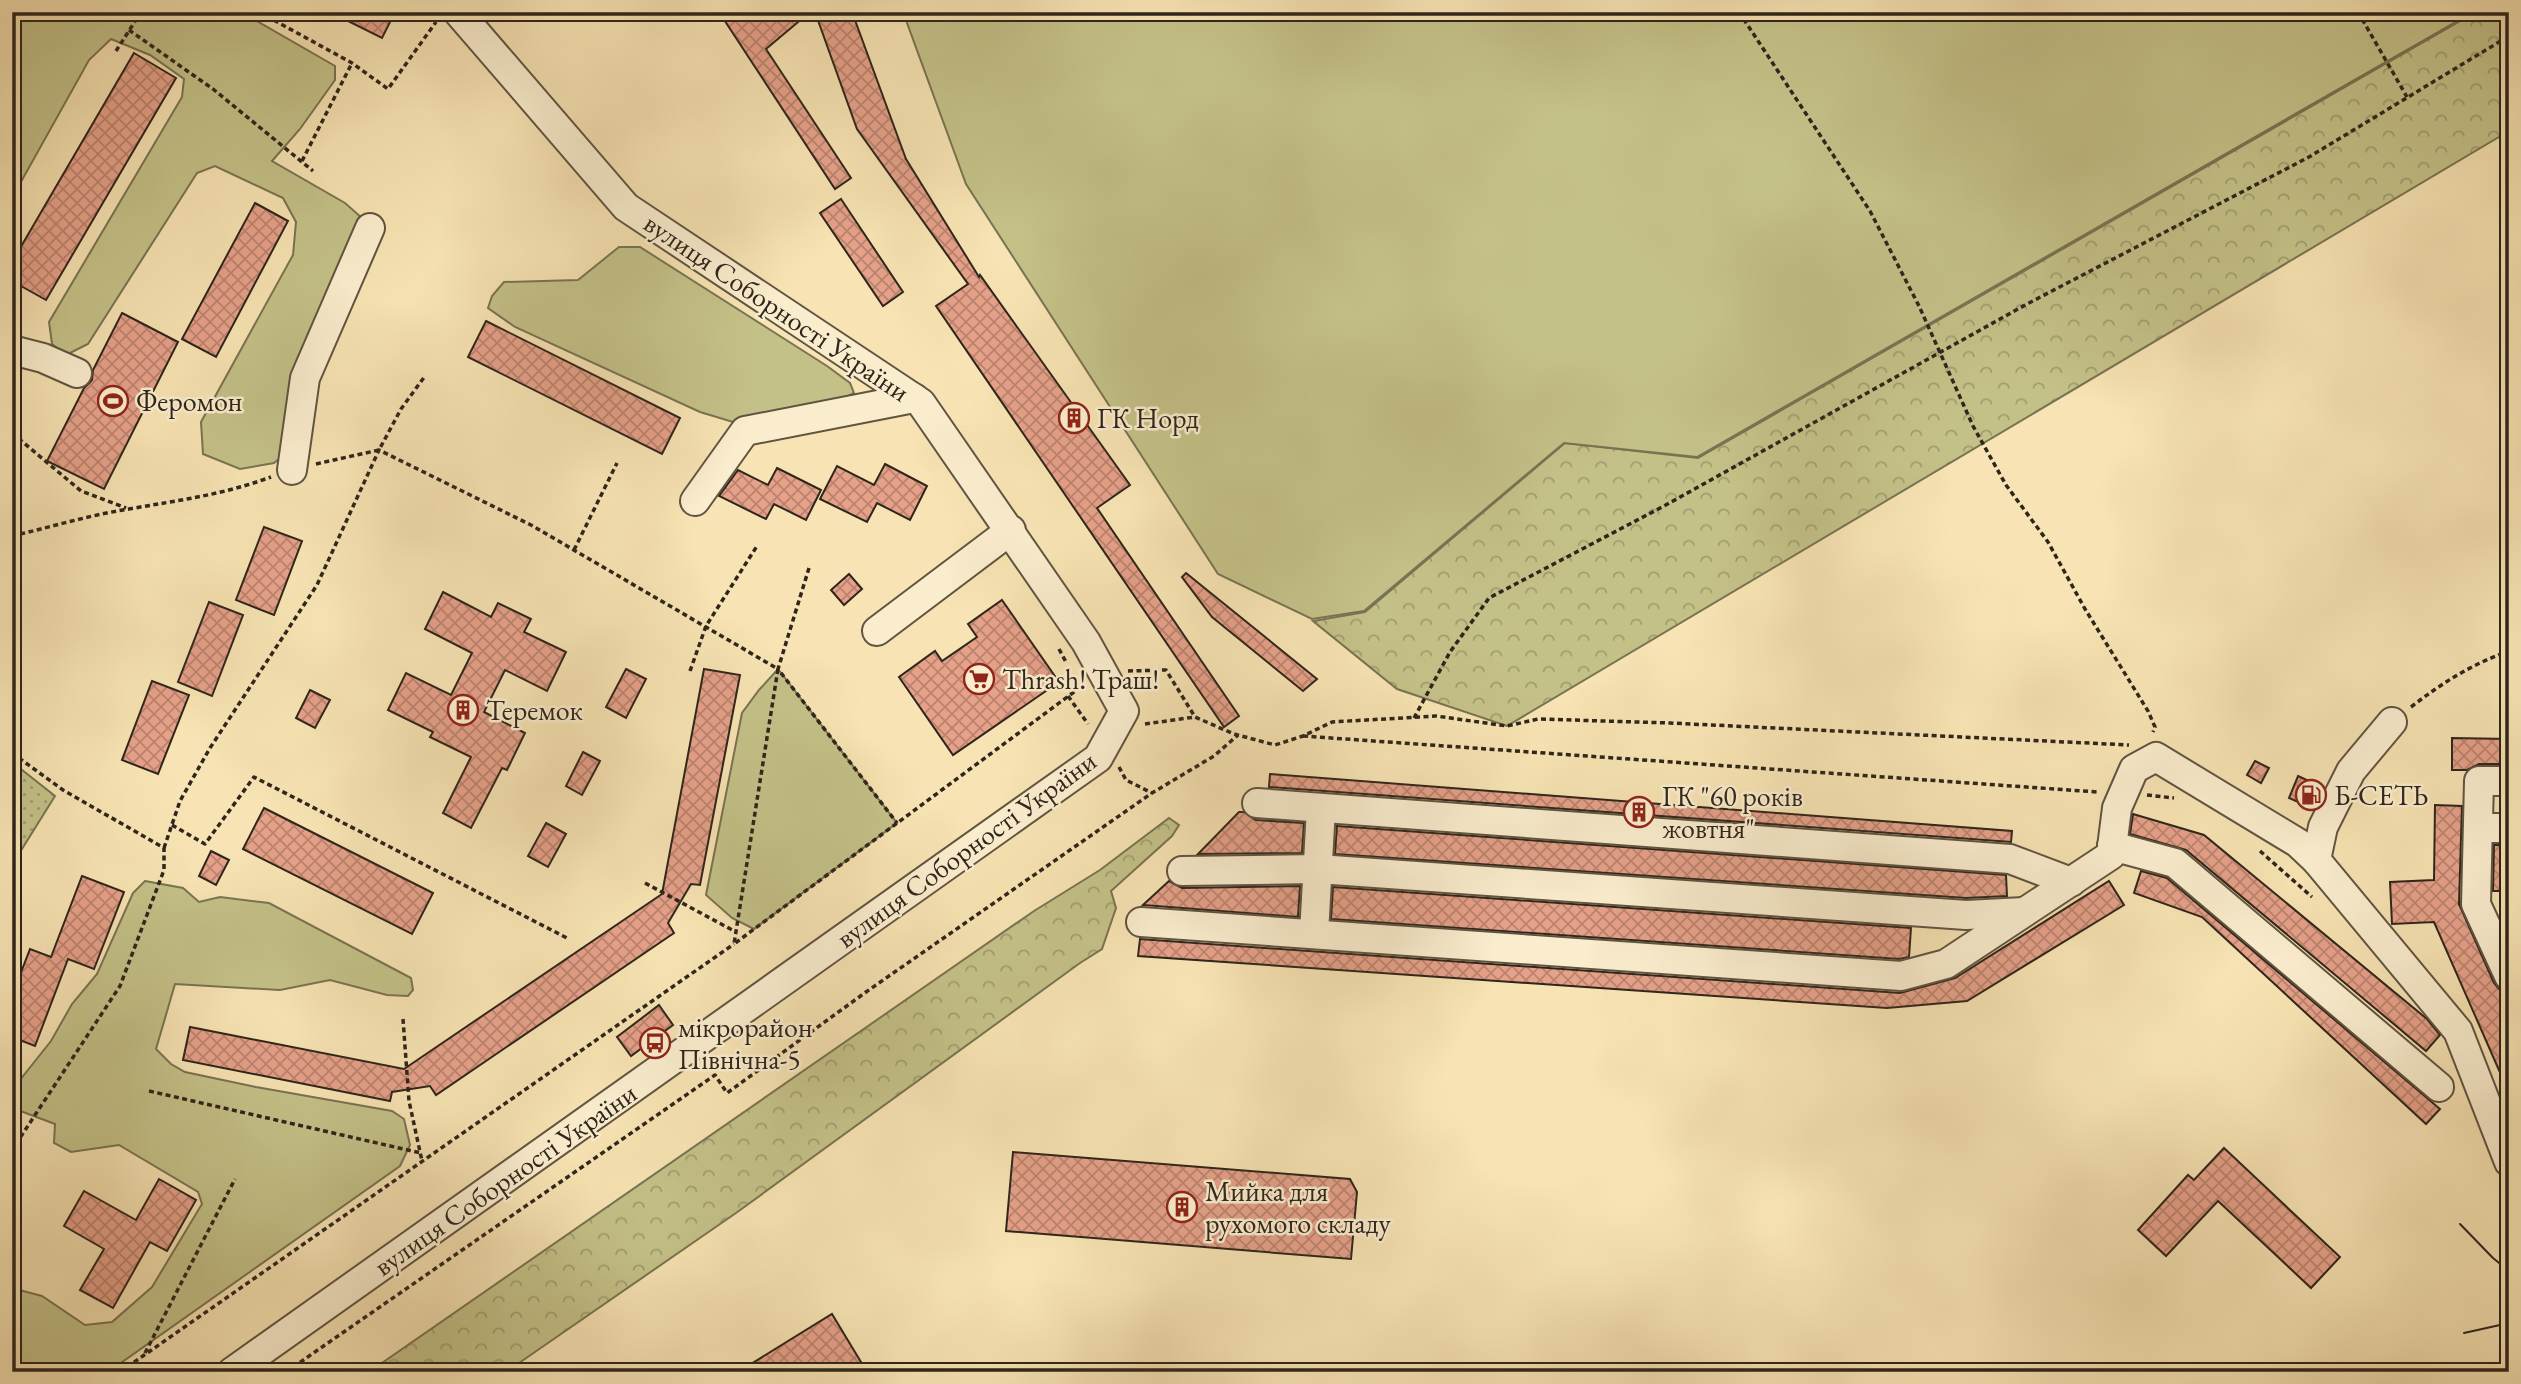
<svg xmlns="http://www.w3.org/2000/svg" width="2521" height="1384" font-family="'EB Garamond',serif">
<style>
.grass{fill:url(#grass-dots);stroke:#797352;stroke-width:2}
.forest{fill:url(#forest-crowns);stroke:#797352;stroke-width:2}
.garden{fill:#c4c188;stroke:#797352;stroke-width:2}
.building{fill:url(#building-cross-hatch);stroke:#2e251b;stroke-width:2}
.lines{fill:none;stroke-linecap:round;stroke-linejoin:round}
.minor-casing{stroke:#605441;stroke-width:32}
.path{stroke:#2e251b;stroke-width:3.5;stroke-dasharray:5 3.5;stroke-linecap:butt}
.minor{stroke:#faedce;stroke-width:28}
.tram{stroke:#2e251b;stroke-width:2}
.labels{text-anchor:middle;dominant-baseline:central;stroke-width:5;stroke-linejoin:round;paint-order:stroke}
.street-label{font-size:28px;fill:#2e251b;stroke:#faedce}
.poi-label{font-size:28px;fill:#2e251b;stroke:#faedce;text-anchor:start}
</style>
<defs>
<pattern id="grass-dots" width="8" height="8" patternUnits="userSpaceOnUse" patternTransform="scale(1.75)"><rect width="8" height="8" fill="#c4c188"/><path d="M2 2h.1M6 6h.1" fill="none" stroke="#a09d6e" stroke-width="1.8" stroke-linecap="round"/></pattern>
<pattern id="forest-crowns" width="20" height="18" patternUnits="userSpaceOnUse" patternTransform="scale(1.75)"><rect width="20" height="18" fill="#c4c188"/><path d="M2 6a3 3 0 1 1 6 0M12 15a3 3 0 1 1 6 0" fill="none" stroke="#a09d6e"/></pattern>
<pattern id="building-cross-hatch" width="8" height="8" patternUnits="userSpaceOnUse" patternTransform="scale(1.75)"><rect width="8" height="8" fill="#e6a189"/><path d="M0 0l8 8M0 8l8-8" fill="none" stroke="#bb836f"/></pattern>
</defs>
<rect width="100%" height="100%" fill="#f7e3b3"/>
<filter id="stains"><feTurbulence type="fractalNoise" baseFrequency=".00286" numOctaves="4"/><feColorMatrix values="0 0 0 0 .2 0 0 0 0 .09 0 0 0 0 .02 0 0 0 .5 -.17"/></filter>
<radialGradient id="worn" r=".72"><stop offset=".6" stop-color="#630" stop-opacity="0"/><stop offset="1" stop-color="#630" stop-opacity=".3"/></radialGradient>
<path class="grass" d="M 12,762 L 55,796 L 12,865 Z"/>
<g class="forest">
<path d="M 2476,12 L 2509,12 L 2509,131 L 1507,726 L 1397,689 L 1313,621 L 1365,612 L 1565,443 L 1698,458 Z"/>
<path d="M 1169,818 L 1179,825 L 1172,836 L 1111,891 L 1116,908 L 1102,949 L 1080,963 L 736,1213 L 506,1372 L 369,1372 L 1034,911 L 1100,870 Z"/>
</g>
<g class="garden">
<path d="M 12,12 L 241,12 L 335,66 L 335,80 L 300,129 L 272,161 L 345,203 L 362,218 L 284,455 L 274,463 L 240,469 L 203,454 L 201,422 L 293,255 L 296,222 L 283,198 L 215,166 L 197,173 L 88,344 L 66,355 L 52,344 L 49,322 L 182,97 L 184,79 L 150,55 L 111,39 L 89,60 L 12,198 Z"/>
<path d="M 903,12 L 2473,12 L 1697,457 L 1564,443 L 1364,611 L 1312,619 L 1218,574 L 966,184 Z"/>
<path d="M 619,247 L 640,247 L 827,366 L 850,383 L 854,393 L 839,401 L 733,422 L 700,412 L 515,327 L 488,308 L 492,296 L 504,282 L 578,280 Z"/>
<path d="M 778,669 L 897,823 L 754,929 L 732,918 L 706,895 L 742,713 L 759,690 Z"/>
<path d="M 145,881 L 183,888 L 199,902 L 220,897 L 269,903 L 411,978 L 413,990 L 408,996 L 387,995 L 330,980 L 280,990 L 175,984 L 156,1049 L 171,1064 L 185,1072 L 256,1087 L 392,1111 L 404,1119 L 410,1145 L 400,1166 L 108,1372 L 12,1372 L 12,1288 L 42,1296 L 85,1325 L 112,1322 L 152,1287 L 202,1204 L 198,1192 L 119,1145 L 71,1152 L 54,1143 L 55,1124 L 15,1109 L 12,1090 L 51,1041 L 72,1004 L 97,974 L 133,893 Z"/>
</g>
<g class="building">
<path d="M 330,12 L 395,12 L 382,38 Z"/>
<path d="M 719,12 L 810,12 L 766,49 L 851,178 L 835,189 Z"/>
<path d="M 815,12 L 852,12 L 906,159 L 979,277 L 980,275 L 1130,485 L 1097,508 L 1239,716 L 1224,727 L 936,306 L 968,284 L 857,129 Z"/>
<path d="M 134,53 L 176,78 L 46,300 L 12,281 L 12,262 Z"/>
<path d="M 841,199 L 903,292 L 883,306 L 820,213 Z"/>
<path d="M 255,203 L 288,221 L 216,357 L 182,339 Z"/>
<path d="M 122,313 L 178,342 L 104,489 L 47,461 L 84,388 L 92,380 L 93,370 Z"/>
<path d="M 486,321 L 680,418 L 662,454 L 468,357 Z"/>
<path d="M 885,464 L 927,486 L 910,520 L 877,503 L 867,522 L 820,499 L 837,466 L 874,485 Z"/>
<path d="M 777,468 L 821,490 L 806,520 L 774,504 L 766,519 L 719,496 L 738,470 L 768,485 Z"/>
<path d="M 264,527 L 302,541 L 274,615 L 236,600 Z"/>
<path d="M 1186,573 L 1317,679 L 1303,691 L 1212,617 L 1182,577 Z"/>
<path d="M 849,574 L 862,589 L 844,605 L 831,590 Z"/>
<path d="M 443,592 L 491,617 L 498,603 L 531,619 L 524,632 L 566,652 L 547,691 L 505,670 L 484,712 L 525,733 L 507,770 L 502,768 L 471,828 L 443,813 L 471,757 L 430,737 L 433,732 L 388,710 L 406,673 L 451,695 L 472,653 L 425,629 Z"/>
<path d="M 1002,600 L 1059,682 L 953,755 L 899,677 L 935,651 L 942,661 L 977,637 L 968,624 Z"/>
<path d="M 209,602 L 243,615 L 212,696 L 178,682 Z"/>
<path d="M 626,669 L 646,679 L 626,718 L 606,707 Z"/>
<path d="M 704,669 L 740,675 L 700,885 L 691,884 L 668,923 L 674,933 L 436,1095 L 430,1086 L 392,1092 L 390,1101 L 183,1060 L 190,1027 L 404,1069 L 662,894 Z"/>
<path d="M 152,681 L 189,695 L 158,774 L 122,760 Z"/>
<path d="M 310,690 L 330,700 L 315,728 L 296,718 Z"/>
<path d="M 2452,738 L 2509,739 L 2509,764 L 2479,764 L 2467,770 L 2452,770 Z"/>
<path d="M 583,752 L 600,761 L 582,795 L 566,786 Z"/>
<path d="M 2255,761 L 2269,768 L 2261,783 L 2247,775 Z"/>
<path d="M 1270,774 L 2012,831 L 2011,842 L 1269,787 Z"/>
<path d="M 2298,776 L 2324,788 L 2314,809 L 2289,798 Z"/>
<path d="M 2435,805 L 2462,806 L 2459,904 L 2494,983 L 2499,989 L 2509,994 L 2509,1093 L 2434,922 L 2392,924 L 2390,882 L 2434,880 Z"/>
<path d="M 264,808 L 433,893 L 412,934 L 243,849 Z"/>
<path d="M 1239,812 L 1244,812 L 1256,820 L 1304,823 L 1302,853 L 1198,854 Z"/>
<path d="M 2133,814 L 2204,835 L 2427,1019 L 2440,1035 L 2426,1051 L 2186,850 L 2130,834 Z"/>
<path d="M 546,823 L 566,834 L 548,867 L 528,856 Z"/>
<path d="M 1337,826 L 2006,875 L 2007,896 L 1966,898 L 1335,854 Z"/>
<path d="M 2494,845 L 2509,845 L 2509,891 L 2493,891 Z"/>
<path d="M 211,851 L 229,860 L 216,885 L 199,876 Z"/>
<path d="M 2141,871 L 2167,878 L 2440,1109 L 2426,1124 L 2202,917 L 2134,893 Z"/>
<path d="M 82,876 L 124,892 L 94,969 L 68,959 L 35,1046 L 12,1037 L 12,996 L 30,949 L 51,957 Z"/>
<path d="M 1169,881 L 1182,888 L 1300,886 L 1298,917 L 1143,905 Z"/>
<path d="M 2109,881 L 2124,905 L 1967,1001 L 1887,1008 L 1138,956 L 1140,939 L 1900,993 L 1955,978 Z"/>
<path d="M 1333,887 L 1911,928 L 1909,957 L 1899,959 L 1331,919 Z"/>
<path d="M 659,1005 L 673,1025 L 631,1056 L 617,1037 Z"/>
<path d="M 2224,1148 L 2340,1257 L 2311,1288 L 2218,1201 L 2166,1256 L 2138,1230 L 2188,1175 L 2194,1180 Z"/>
<path d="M 1013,1152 L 1350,1179 L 1357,1192 L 1351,1259 L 1006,1231 Z"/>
<path d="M 159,1179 L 196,1200 L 167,1251 L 150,1242 L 113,1308 L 80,1290 L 104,1249 L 64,1226 L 84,1191 L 136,1220 Z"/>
<path d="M 832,1314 L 867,1372 L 738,1372 Z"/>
</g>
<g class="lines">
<g class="minor-casing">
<g id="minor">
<path d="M 12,350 L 43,358 L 77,373"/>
<path d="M 292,470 L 305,378 L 370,228"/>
<path d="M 695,501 L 745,431 L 914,398"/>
<path d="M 877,631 L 1011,530"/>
<path d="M 2509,781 L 2479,781 L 2476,904 L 2509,976"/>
<path d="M 1257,803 L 2010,859 L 2071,882"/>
<path d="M 2478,828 L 2509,828"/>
<path d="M 2112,846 L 2175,863 L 2439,1087"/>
<path d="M 2316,860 L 2323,827 L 2351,771 L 2392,722"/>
<path d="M 1182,871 L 1318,869 L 1966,915 L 2024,912"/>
<path d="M 1141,922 L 1901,976 L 1946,964 L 2111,855 L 2117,808 L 2134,769 L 2156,757 L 2298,843 L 2316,860 L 2458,1031 L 2509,1162"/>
<path d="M 1314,934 L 1321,808"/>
<path d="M 232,1372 L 1098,758 L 1124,711 L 1086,642 L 921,403 L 626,207 L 458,12"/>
</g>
</g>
<g class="path">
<path d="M 259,12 L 352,63 L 388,89 L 436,22"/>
<path d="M 1739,12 L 1870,211 L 1919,306 L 1973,426 L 2006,485 L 2048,542 L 2085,609 L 2148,711 L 2155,727 L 2153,732"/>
<path d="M 2358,12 L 2407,97"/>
<path d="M 129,30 L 213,89 L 313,171"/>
<path d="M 116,51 L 141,12"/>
<path d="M 302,161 L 352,63"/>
<path d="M 12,433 L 81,491 L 126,508"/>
<path d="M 316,464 L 379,450 L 401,409 L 425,376"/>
<path d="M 12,536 C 51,527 90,515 129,509 C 180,500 222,495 271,477"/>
<path d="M 574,550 L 617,463"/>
<path d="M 809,568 L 778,669 L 897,823"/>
<path d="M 1059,649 L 1067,664"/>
<path d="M 690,671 L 706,626 L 757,546"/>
<path d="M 1128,671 L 1166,670 L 1195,717 L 1234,734 L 1275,745 L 1303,736 L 1332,722 L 1436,716 L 1507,726 L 1538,719 L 1670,723 L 2129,745"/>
<path d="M 1068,696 L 1088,724"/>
<path d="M 2411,707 C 2442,683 2472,664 2509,651"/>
<path d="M 1414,718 L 1450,652 L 1489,598 L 1664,506 L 2027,304 L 2309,157 L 2509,36"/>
<path d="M 1145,724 L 1195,717"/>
<path d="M 1303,736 L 2097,792"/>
<path d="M 12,753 L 63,790 L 164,848 L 164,870 L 120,986 L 12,1150"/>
<path d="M 1119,767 L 1126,780 L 1152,793"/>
<path d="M 2147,795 L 2174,798"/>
<path d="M 172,825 L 205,844 L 254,777 L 567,938"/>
<path d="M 164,848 L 180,801 L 210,748 L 317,585 L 379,450 L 531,525 L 778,669 L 734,944 L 1078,689 L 1077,679"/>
<path d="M 2260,851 L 2312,897"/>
<path d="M 645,883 L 736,932"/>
<path d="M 403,1019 L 409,1101 L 422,1161"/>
<path d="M 149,1091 L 421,1153"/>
<path d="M 145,1353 L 235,1179"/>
<path d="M 120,1372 L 734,944"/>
<path d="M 286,1372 L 715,1075 L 727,1093 L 866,992 L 1152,793 L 1214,756 L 1238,735"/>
</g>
<use href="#minor" class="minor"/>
<g class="tram">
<path d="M 2460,1224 L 2493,1258 L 2509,1271"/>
<path d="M 2464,1333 L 2509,1323"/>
</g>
</g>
<defs>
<g id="stadium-ring" transform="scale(1.575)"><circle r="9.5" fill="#faedce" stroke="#8f2418" stroke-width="1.5"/><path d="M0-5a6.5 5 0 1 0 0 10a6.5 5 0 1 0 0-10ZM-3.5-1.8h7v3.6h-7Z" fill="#8f2418"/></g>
<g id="building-ring" transform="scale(1.575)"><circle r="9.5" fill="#faedce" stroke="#8f2418" stroke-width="1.5"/><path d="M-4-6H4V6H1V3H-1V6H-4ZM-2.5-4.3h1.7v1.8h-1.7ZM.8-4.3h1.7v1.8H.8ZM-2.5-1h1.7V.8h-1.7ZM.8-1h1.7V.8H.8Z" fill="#8f2418"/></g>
<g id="supermarket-ring" transform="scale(1.575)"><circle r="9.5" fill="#faedce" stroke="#8f2418" stroke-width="1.5"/><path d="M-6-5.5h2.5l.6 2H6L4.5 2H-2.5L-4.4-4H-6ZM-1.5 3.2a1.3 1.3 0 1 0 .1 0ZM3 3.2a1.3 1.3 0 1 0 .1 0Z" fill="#8f2418"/></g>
<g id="fuel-ring" transform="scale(1.575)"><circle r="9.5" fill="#faedce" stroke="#8f2418" stroke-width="1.5"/><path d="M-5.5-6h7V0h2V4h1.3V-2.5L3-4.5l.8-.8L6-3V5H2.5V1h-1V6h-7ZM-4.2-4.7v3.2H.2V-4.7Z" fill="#8f2418"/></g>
<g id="bus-ring" transform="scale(1.575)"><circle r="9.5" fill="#faedce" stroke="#8f2418" stroke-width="1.5"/><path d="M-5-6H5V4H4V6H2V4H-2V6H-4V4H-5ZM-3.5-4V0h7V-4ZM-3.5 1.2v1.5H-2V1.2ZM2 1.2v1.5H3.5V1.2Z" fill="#8f2418"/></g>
</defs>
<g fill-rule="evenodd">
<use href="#stadium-ring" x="113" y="401"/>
<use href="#building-ring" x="1074" y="418"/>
<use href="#supermarket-ring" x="979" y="679"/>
<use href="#building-ring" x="463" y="710"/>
<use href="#fuel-ring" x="2311" y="795"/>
<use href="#building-ring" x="1639" y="812"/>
<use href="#bus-ring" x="655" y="1043"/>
<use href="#building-ring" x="1182" y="1207"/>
</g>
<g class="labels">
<g class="street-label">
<text transform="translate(777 307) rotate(34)">вулиця Соборності України</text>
<text transform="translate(966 849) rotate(-36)">вулиця Соборності України</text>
<text transform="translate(505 1179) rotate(-35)">вулиця Соборності України</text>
</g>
<g class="poi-label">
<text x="136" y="401">Феромон</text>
<text x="1097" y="418">ГК Норд</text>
<text x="1002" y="679">Thrash! Траш!</text>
<text x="486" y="710">Теремок</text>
<text x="2334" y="795">Б-СЕТЬ</text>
<text x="1662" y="796">ГК "60 років<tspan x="1662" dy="32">жовтня"</tspan></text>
<text x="678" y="1027">мікрорайон<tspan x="678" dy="32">Північна-5</tspan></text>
<text x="1205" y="1191">Мийка для<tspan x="1205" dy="32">рухомого складу</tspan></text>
</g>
</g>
<rect width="2521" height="1384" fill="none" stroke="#f7e3b3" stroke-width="42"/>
<rect x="14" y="14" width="2493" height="1356" fill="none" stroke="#2e251b" stroke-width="3.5"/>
<rect x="21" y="21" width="2479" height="1342" fill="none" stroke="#2e251b" stroke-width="2"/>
<rect width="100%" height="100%" filter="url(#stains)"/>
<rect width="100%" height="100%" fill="url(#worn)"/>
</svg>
